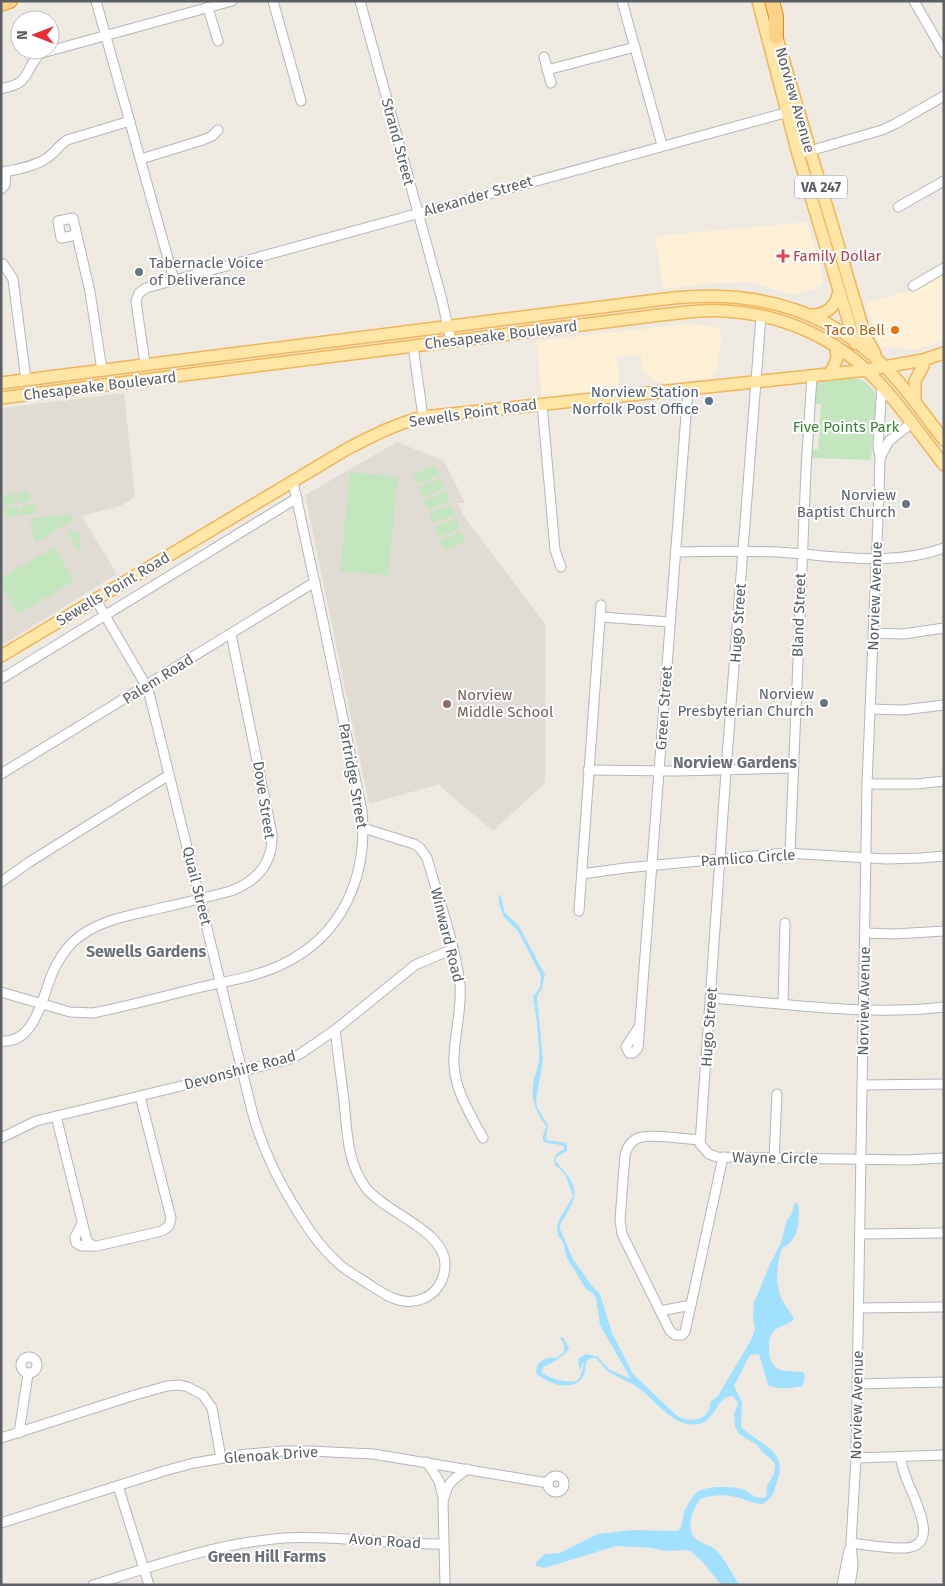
<svg xmlns="http://www.w3.org/2000/svg" width="945" height="1586" font-family="'Fira Sans',sans-serif">
<style>
.commercial{fill:#fef0d7}
.education{fill:#e0dbd3}
.green{fill:#c3e6be}
.water{fill:#a1e1ff}
.lines{fill:none;stroke-linecap:round;stroke-linejoin:round}
.minor-casing{stroke:#b3b6ba;stroke-width:11}
.major-casing{stroke:#f3b456;stroke-width:14}
.highway-casing{stroke:#f08800;stroke-width:16}
.minor{stroke:#fff;stroke-width:9}
.major{stroke:#ffe6a6;stroke-width:11}
.highway{stroke:#fed289;stroke-width:14}
.health-dot{fill:#e0444e;stroke:#fff;stroke-width:2}
.worship-dot{fill:#6b7280;stroke:#fff;stroke-width:2}
.food-dot{fill:#e8710a;stroke:#fff;stroke-width:2}
.service-dot{fill:#5c6f8a;stroke:#fff;stroke-width:2}
.education-dot{fill:#8d6e63;stroke:#fff;stroke-width:2}
.labels{text-anchor:middle;dominant-baseline:central;stroke-width:4;stroke-linejoin:round;paint-order:stroke}
.shield{fill:#fff;stroke:#8c8f92;stroke-width:1}
.shield-label{font-size:14px;font-weight:bold;fill:#5a5f63}
.street-label{font-size:15px;fill:#5a5f63;stroke:#fff}
.health-label{font-size:15px;fill:#be3a42;stroke:#fff;text-anchor:start}
.worship-label{font-size:15px;fill:#5b616d;stroke:#fff;text-anchor:end}
.food-label{font-size:15px;fill:#c56008;stroke:#fff;text-anchor:end}
.service-label{font-size:15px;fill:#4e5e75;stroke:#fff;text-anchor:end}
.park-label{font-size:15px;fill:#388233;stroke:#fff}
.education-label{font-size:15px;fill:#785e54;stroke:#fff;text-anchor:start}
.neighbourhood-label{font-size:16px;font-weight:bold;fill:#6b7175;stroke:#fff}
</style>
<rect width="100%" height="100%" fill="#eeeae2"/>
<g class="commercial">
<path d="M 807,222 L 824,278 L 820,287 L 794,295 L 749,282 L 714,283 L 663,289 L 655,236 Z"/>
<path d="M 944,274 L 944,341 L 914,350 L 880,346 L 866,303 L 912,290 Z"/>
<path d="M 686,324 L 716,327 L 720,330 L 721,342 L 717,369 L 711,378 L 668,383 L 654,381 L 641,369 L 641,355 L 617,357 L 620,389 L 542,398 L 536,341 Z"/>
</g>
<g class="education">
<path d="M 124,393 L 135,497 L 120,506 L 82,516 L 117,574 L 1,646 L 1,408 Z"/>
<path d="M 397,442 L 444,461 L 465,503 L 458,503 L 465,518 L 545,624 L 545,783 L 493,831 L 442,788 L 440,784 L 369,804 L 305,495 Z"/>
</g>
<g class="green">
<path d="M 849,378 C 865,379 867,382 876,394 L 871,460 L 812,458 L 812,450 L 818,449 L 821,404 L 815,404 L 817,382 L 821,380 Z"/>
<path d="M 435,465 L 439,475 L 418,484 L 413,474 Z"/>
<path d="M 350,472 L 398,477 L 388,575 L 340,571 Z"/>
<path d="M 441,478 L 445,488 L 423,497 L 419,487 Z"/>
<path d="M 446,491 L 450,501 L 428,510 L 424,500 Z"/>
<path d="M 29,492 L 30,501 L 20,503 L 18,493 Z"/>
<path d="M 17,494 L 18,503 L 3,505 L 2,496 Z"/>
<path d="M 35,504 L 36,513 L 21,515 L 20,506 Z"/>
<path d="M 451,505 L 455,515 L 433,523 L 429,513 Z"/>
<path d="M 18,507 L 19,516 L 5,517 L 4,508 Z"/>
<path d="M 72,514 L 72,520 L 35,543 L 30,519 Z"/>
<path d="M 456,518 L 460,528 L 439,537 L 435,527 Z"/>
<path d="M 70,529 L 73,533 L 78,532 L 81,535 L 79,542 L 82,546 L 80,550 L 75,549 L 75,543 L 71,540 L 70,535 L 67,534 L 67,531 Z"/>
<path d="M 461,531 L 465,541 L 444,550 L 440,540 Z"/>
<path d="M 55,547 L 74,581 L 18,614 L 1,584 L 1,578 Z"/>
</g>
<path class="water" d="M 498,894 L 501,897 L 505,913 L 519,926 L 545,975 L 542,988 L 537,997 L 543,1060 L 536,1101 L 537,1107 L 548,1125 L 546,1138 L 547,1140 L 566,1143 L 567,1146 L 567,1151 L 556,1157 L 556,1162 C 582,1190 578,1194 560,1225 L 560,1229 L 573,1259 L 592,1286 L 600,1294 L 612,1333 L 633,1374 L 677,1416 C 690,1423 711,1421 710,1402 L 718,1396 L 751,1340 L 755,1329 L 753,1316 L 754,1303 L 770,1264 L 781,1243 L 787,1220 L 791,1215 L 795,1202 L 799,1206 C 799,1224 799,1240 782,1248 C 777,1262 775,1283 781,1297 C 784,1304 790,1311 794,1319 C 789,1325 780,1325 774,1331 C 770,1335 769,1340 769,1346 C 769,1373 781,1371 803,1372 L 805,1375 L 803,1386 C 792,1388 778,1390 768,1385 L 759,1354 L 750,1355 L 734,1386 L 742,1402 L 741,1425 L 742,1428 C 760,1445 789,1451 777,1482 C 772,1495 776,1494 763,1504 C 752,1503 746,1500 736,1497 C 724,1494 711,1495 700,1499 C 693,1508 685,1529 695,1538 C 701,1544 709,1544 715,1549 C 725,1559 732,1573 739,1585 L 721,1585 L 701,1560 L 690,1551 L 685,1550 L 665,1551 L 652,1548 L 616,1546 L 544,1568 L 536,1566 L 536,1562 L 545,1554 L 560,1553 L 598,1534 L 632,1530 L 678,1531 C 683,1526 682,1520 684,1513 C 686,1507 691,1499 696,1493 C 703,1486 731,1486 741,1489 C 752,1492 753,1500 766,1497 L 767,1486 L 774,1474 L 775,1464 L 770,1458 L 762,1452 L 757,1445 L 739,1434 L 735,1426 L 734,1415 L 738,1403 L 733,1396 C 717,1396 716,1418 702,1423 C 676,1431 658,1403 640,1389 C 631,1382 619,1378 609,1372 C 604,1368 601,1362 595,1358 L 591,1358 L 586,1362 C 587,1394 553,1389 536,1373 L 537,1365 C 542,1360 548,1356 556,1358 L 564,1352 L 564,1344 L 560,1338 L 563,1337 L 569,1348 C 564,1357 552,1363 543,1367 L 542,1373 C 552,1380 565,1382 577,1381 L 580,1377 L 584,1363 L 583,1363 L 580,1370 L 578,1363 L 579,1358 L 586,1354 L 598,1357 L 610,1370 L 631,1379 L 600,1325 L 596,1298 L 593,1293 L 586,1289 L 567,1258 L 563,1242 L 558,1236 L 557,1227 L 559,1220 L 573,1196 L 565,1174 L 555,1165 C 553,1155 556,1154 564,1149 L 564,1147 C 559,1142 550,1146 543,1141 L 543,1136 L 546,1126 C 535,1111 530,1098 534,1079 C 536,1073 538,1066 539,1060 C 540,1044 536,1013 533,997 L 540,987 L 541,976 L 518,931 L 504,917 L 500,907 Z"/>
<g class="lines">
<g class="minor-casing">
<g id="minor">
<path d="M 96,1 L 174,280"/>
<path d="M 273,1 L 301,101"/>
<path d="M 360,1 L 442,300 L 451,341"/>
<path d="M 622,1 L 662,145"/>
<path d="M 914,1 L 944,53"/>
<path d="M 208,8 L 218,41"/>
<path d="M 544,57 L 551,83"/>
<path d="M 547,70 L 635,47"/>
<path d="M 1,89 C 7,87 15,86 20,82 C 30,75 30,60 42,53 L 232,1"/>
<path d="M 806,152 L 882,130 L 895,124 L 944,96"/>
<path d="M 141,159 L 203,140 L 212,136 L 218,130"/>
<path d="M 1,173 C 16,169 34,167 47,158 C 55,153 59,145 67,140 L 130,121"/>
<path d="M 1,189 L 5,185 L 6,171"/>
<path d="M 898,207 L 944,181"/>
<path d="M 76,235 L 61,238 L 58,221 L 73,218 L 90,292 L 102,370"/>
<path d="M 3,264 L 13,279 L 26,380"/>
<path d="M 913,286 L 944,268"/>
<path d="M 761,316 L 727,757 L 700,1144 L 709,1154 L 717,1157 L 907,1160 L 944,1158"/>
<path d="M 413,346 L 423,417"/>
<path d="M 145,364 L 136,301 L 139,293 L 146,288 L 792,111"/>
<path d="M 542,404 L 555,550 L 561,567"/>
<path d="M 880,458 L 889,441 L 912,423"/>
<path d="M 676,552 C 714,551 752,550 791,553 C 841,557 895,566 944,548"/>
<path d="M 96,600 L 148,689 L 252,1111 C 262,1149 278,1181 299,1214 C 310,1232 322,1249 339,1264 C 348,1272 360,1278 370,1285 C 385,1295 403,1307 422,1299 C 437,1294 445,1279 445,1264 C 445,1231 386,1213 366,1188 C 347,1163 347,1131 344,1101 C 341,1078 338,1054 335,1030"/>
<path d="M 601,617 L 670,622"/>
<path d="M 873,633 L 903,634 L 944,628"/>
<path d="M 1,679 L 297,498"/>
<path d="M 870,709 L 903,710 L 944,705"/>
<path d="M 588,770 L 677,771 L 793,768"/>
<path d="M 1,774 L 315,582"/>
<path d="M 867,784 L 917,784 L 944,781"/>
<path d="M 363,828 L 414,844 L 420,848 L 427,858 C 438,897 455,944 460,984 C 462,1008 455,1032 454,1056 C 452,1086 469,1112 483,1138"/>
<path d="M 790,853 L 806,470 L 812,376"/>
<path d="M 582,874 L 625,868 L 786,853 L 886,859 L 921,858 L 944,856"/>
<path d="M 1,882 L 31,861 L 169,775"/>
<path d="M 579,911 L 601,605"/>
<path d="M 865,933 L 894,934 L 944,931"/>
<path d="M 1,992 L 70,1012 L 93,1013 C 128,1006 162,997 197,988 C 224,982 255,977 281,965 C 343,936 368,876 362,811 L 323,621 L 293,482"/>
<path d="M 711,998 C 788,1004 867,1016 944,1007"/>
<path d="M 783,1004 L 785,923"/>
<path d="M 639,1027 L 626,1047 L 629,1053 L 633,1053 L 638,1048 L 688,389"/>
<path d="M 1,1041 C 35,1044 42,998 52,974 C 57,962 64,951 73,942 C 96,920 131,915 161,908 C 184,903 208,897 231,891 C 257,881 273,863 272,834 L 231,634"/>
<path d="M 862,1085 L 944,1084"/>
<path d="M 56,1116 L 87,1241 L 93,1246 L 97,1246 L 162,1231 L 169,1226 L 171,1218 L 140,1096"/>
<path d="M 1,1138 L 36,1121 L 243,1071 L 289,1059 L 300,1054 L 335,1030 L 415,965 L 453,949"/>
<path d="M 700,1140 C 689,1139 678,1138 668,1137 C 648,1136 631,1132 625,1155 L 620,1220 L 622,1234 L 670,1331 L 675,1335 L 682,1335 L 685,1332 L 723,1157"/>
<path d="M 774,1158 L 777,1094"/>
<path d="M 82,1224 L 75,1237 L 76,1243 L 81,1246 L 93,1246"/>
<path d="M 860,1234 L 944,1233"/>
<path d="M 859,1308 L 944,1307"/>
<path d="M 660,1311 L 691,1305"/>
<circle cx="29" cy="1365" r="8"/>
<path d="M 857,1384 L 944,1382"/>
<path d="M 19,1433 L 28,1374"/>
<path d="M 1,1438 L 135,1395 L 167,1386 L 180,1385 L 188,1387 L 203,1395 L 212,1408 L 221,1458"/>
<path d="M 856,1458 L 944,1455"/>
<path d="M 427,1462 L 439,1481 L 443,1498"/>
<circle cx="556" cy="1484" r="8"/>
<path d="M 118,1486 L 149,1585"/>
<path d="M 1,1523 L 164,1471 L 194,1463 L 247,1454 L 283,1451 L 310,1451 L 373,1454 L 548,1483"/>
<path d="M 851,1543 C 868,1545 888,1549 905,1548 C 937,1546 919,1510 913,1494 C 907,1482 903,1470 900,1457"/>
<path d="M 93,1585 C 156,1565 218,1543 284,1538 C 338,1535 391,1545 444,1544"/>
<path d="M 445,1585 L 443,1501 L 448,1486 L 453,1480 L 467,1469"/>
<path d="M 842,1585 L 849,1550"/>
<path d="M 850,1585 L 853,1566 L 851,1543 L 856,1458 L 867,784 L 879,494 L 880,458 L 878,447 L 882,385"/>
</g>
</g>
<g class="major-casing">
<g id="major">
<path d="M 758,1 L 798,154 L 855,343"/>
<path d="M 774,28 L 865,336 L 875,354"/>
<path d="M 810,315 C 827,316 837,305 839,290"/>
<path d="M 830,374 L 837,359 L 836,346"/>
<path d="M 1,383 L 673,298 C 754,290 828,308 886,368 C 908,390 925,416 944,440"/>
<path d="M 1,398 L 660,315 C 682,313 703,309 725,311 C 784,314 841,340 880,384 C 903,409 923,438 944,465"/>
<path d="M 915,402 L 915,381 L 923,366 L 923,360"/>
<path d="M 1,656 L 347,449 C 372,436 395,424 423,417 L 867,370 L 923,360 L 944,353"/>
</g>
</g>
<g class="highway-casing">
<g id="highway">
<path d="M 772,1 L 776,16 L 776,37"/>
<path d="M 1,4 L 10,1"/>
</g>
</g>
<use href="#minor" class="minor"/>
<use href="#major" class="major"/>
<use href="#highway" class="highway"/>
</g>
<path class="health-dot" d="M780.5 248.5h5v5h5v5h-5v5h-5v-5h-5v-5h5z"/>
<g class="worship-dot">
<circle cx="139" cy="272" r="5"/>
<circle cx="906" cy="504" r="5"/>
<circle cx="824" cy="703" r="5"/>
</g>
<circle class="food-dot" cx="895" cy="330" r="5"/>
<circle class="service-dot" cx="709" cy="401" r="5"/>
<circle class="education-dot" cx="447" cy="704" r="5"/>
<g class="labels">
<rect class="shield" x="795" y="175.5" width="52" height="23" rx="4"/>
<g class="shield-label">
<text x="821" y="187">VA 247</text>
</g>
<g class="street-label">
<text transform="translate(795 100) rotate(74)">Norview Avenue</text>
<text transform="translate(398 142) rotate(75)">Strand Street</text>
<text transform="translate(478 196) rotate(-16)">Alexander Street</text>
<text transform="translate(501 335) rotate(-7)">Chesapeake Boulevard</text>
<text transform="translate(100 386) rotate(-7)">Chesapeake Boulevard</text>
<text transform="translate(473 413) rotate(-8)">Sewells Point Road</text>
<text transform="translate(113 589) rotate(-31)">Sewells Point Road</text>
<text transform="translate(875 596) rotate(-88)">Norview Avenue</text>
<text transform="translate(799 615) rotate(-88)">Bland Street</text>
<text transform="translate(738 623) rotate(-86)">Hugo Street</text>
<text transform="translate(158 679) rotate(-32)">Palem Road</text>
<text transform="translate(664 708) rotate(-86)">Green Street</text>
<text transform="translate(353 776) rotate(80)">Partridge Street</text>
<text transform="translate(264 800) rotate(81)">Dove Street</text>
<text transform="translate(748 858) rotate(-4)">Pamlico Circle</text>
<text transform="translate(197 886) rotate(76)">Quail Street</text>
<text transform="translate(447 935) rotate(76)">Winward Road</text>
<text transform="translate(864 1001) rotate(-89)">Norview Avenue</text>
<text transform="translate(709 1027) rotate(-86)">Hugo Street</text>
<text transform="translate(240 1070) rotate(-15)">Devonshire Road</text>
<text transform="translate(775 1158) rotate(1)">Wayne Circle</text>
<text transform="translate(857 1405) rotate(-89)">Norview Avenue</text>
<text transform="translate(271 1455) rotate(-4)">Glenoak Drive</text>
<text transform="translate(385 1541) rotate(4)">Avon Road</text>
</g>
<g class="health-label">
<text x="793" y="256">Family Dollar</text>
</g>
<g class="worship-label">
<text x="149" y="263" text-anchor="start">Tabernacle Voice<tspan x="149" dy="17">of Deliverance</tspan></text>
<text x="896" y="495">Norview<tspan x="896" dy="17">Baptist Church</tspan></text>
<text x="814" y="694">Norview<tspan x="814" dy="17">Presbyterian Church</tspan></text>
</g>
<g class="food-label">
<text x="885" y="330">Taco Bell</text>
</g>
<g class="service-label">
<text x="699" y="392">Norview Station<tspan x="699" dy="17">Norfolk Post Office</tspan></text>
</g>
<g class="park-label">
<text x="846" y="427">Five Points Park</text>
</g>
<g class="education-label">
<text x="457" y="695">Norview<tspan x="457" dy="17">Middle School</tspan></text>
</g>
<g class="neighbourhood-label">
<text x="735" y="762">Norview Gardens</text>
<text x="146" y="951">Sewells Gardens</text>
<text x="267" y="1556">Green Hill Farms</text>
</g>
</g>
<rect width="945" height="1586" fill="none" stroke="#5a5f63" stroke-width="5"/>
<g transform="translate(35 35) rotate(270)"><circle r="24" fill="#ffffff" stroke="#bdbfc1"/>
<path d="M0-4L9 19L0 12L-9 19Z" fill="#eb2b32"/>
<text y="-8" font-size="14" font-weight="bold" text-anchor="middle" fill="#5a5f63">N</text>
</g>
</svg>
